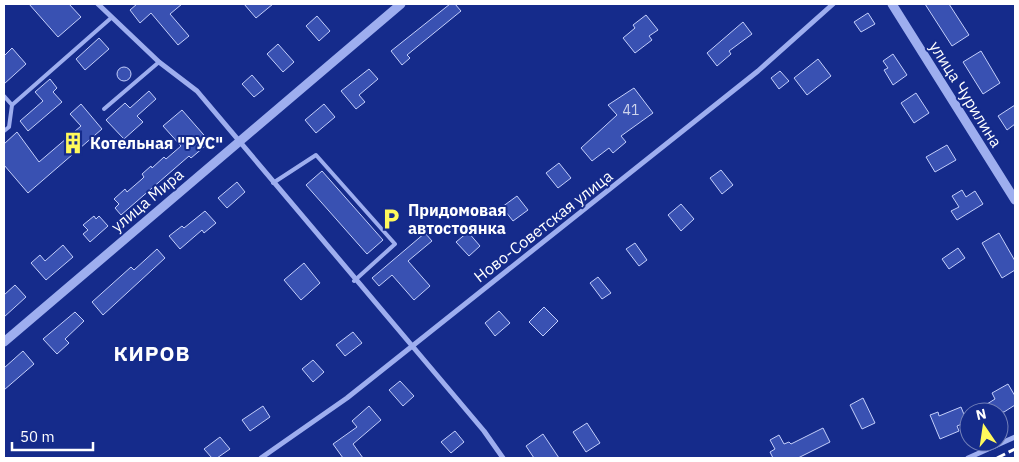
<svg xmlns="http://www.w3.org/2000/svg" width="1019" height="462" font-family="'IBM Plex Sans',sans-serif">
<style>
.building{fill:#3951b2;stroke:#c4cffb}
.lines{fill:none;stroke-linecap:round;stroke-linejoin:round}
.service{stroke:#9eaeef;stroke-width:4}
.minor{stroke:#9eaeef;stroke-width:5}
.tertiary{stroke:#9eaeef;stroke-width:9}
.rail{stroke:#fff;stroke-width:3;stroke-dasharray:9 4;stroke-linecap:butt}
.labels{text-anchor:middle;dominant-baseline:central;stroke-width:4;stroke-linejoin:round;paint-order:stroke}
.number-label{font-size:14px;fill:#ced4ec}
.street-label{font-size:16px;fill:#fff;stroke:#152b8b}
.poi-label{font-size:16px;font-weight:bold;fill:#fff;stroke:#152b8b;text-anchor:start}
.district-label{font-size:21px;font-weight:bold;letter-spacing:1px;fill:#fff;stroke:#152b8b}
</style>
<rect width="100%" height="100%" fill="#152b8b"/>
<g class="building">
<path d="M 29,4 L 69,4 L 81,17 L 58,37 Z"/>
<path d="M 137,4 L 182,4 L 170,14 L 189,36 L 178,45 L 151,13 L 140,23 L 130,10 Z"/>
<path d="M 244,4 L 273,4 L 256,18 Z"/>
<path d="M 450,4 L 455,4 L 461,11 L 407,55 L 410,58 L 402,65 L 391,51 Z"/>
<path d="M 925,4 L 949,4 L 969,35 L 952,46 Z"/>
<path d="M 868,13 L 875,24 L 861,32 L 854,22 Z"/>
<path d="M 646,15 L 658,30 L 649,36 L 652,40 L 635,53 L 623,38 L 635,28 L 633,25 Z"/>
<path d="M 317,16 L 330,31 L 319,41 L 306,26 Z"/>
<path d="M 743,22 L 752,34 L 729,51 L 731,54 L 717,66 L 707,53 Z"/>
<path d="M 99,38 L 109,49 L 85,70 L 76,59 Z"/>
<path d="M 278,44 L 294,62 L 283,72 L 267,54 Z"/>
<path d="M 12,48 L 26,64 L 4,84 L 4,56 Z"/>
<path d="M 981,51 L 1000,83 L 983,94 L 963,62 Z"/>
<path d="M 893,54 L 907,75 L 893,85 L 884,70 L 888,68 L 883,61 Z"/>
<path d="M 818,59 L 831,76 L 807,95 L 794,78 Z"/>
<circle cx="124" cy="74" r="7"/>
<path d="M 369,69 L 378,79 L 359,95 L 365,102 L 356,109 L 341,91 Z"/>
<path d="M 780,71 L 789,81 L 779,89 L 771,78 Z"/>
<path d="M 252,75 L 264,89 L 254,97 L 242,84 Z"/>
<path d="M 50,79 L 57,88 L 53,92 L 62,102 L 28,131 L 20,121 L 43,101 L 35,92 Z"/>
<path d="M 634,88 L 653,113 L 621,136 L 626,142 L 613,153 L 609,148 L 592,161 L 581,148 L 617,115 L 608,105 Z"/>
<path d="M 149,91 L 156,99 L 137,116 L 143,122 L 124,139 L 106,120 L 125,103 L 130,108 Z"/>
<path d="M 916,93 L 929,113 L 914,123 L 901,103 Z"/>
<path d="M 81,104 L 102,129 L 28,193 L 4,165 L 4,144 L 17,132 L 39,162 L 81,126 L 70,114 Z"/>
<path d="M 324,104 L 335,117 L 316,133 L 305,120 Z"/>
<path d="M 1015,105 L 1015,124 L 1007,130 L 998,116 Z"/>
<path d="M 182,110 L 210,142 L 191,158 L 189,156 L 121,215 L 115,208 L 119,204 L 114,199 L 125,189 L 127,192 L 142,179 L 144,177 L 142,174 L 151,166 L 152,168 L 164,157 L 166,159 L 181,146 L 163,126 Z"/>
<path d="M 947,145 L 956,160 L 935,172 L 926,157 Z"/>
<path d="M 559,163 L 571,178 L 558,188 L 546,173 Z"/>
<path d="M 721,170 L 733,185 L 722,194 L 710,178 Z"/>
<path d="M 322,171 L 383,240 L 367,254 L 306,185 Z"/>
<path d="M 237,182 L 245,192 L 227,208 L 218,198 Z"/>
<path d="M 962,190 L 966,197 L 975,191 L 983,204 L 957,220 L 951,211 L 959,207 L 952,196 Z"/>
<path d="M 517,196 L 528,210 L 513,221 L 502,207 Z"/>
<path d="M 681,204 L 694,219 L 681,231 L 668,215 Z"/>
<path d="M 205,211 L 216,223 L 204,233 L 202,230 L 180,249 L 169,236 L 182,226 L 184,228 Z"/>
<path d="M 94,216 L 96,219 L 99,216 L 108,226 L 90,242 L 83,234 L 88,230 L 83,225 Z"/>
<path d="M 468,232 L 480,246 L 469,256 L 456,242 Z"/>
<path d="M 425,233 L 432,241 L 408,261 L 430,286 L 414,300 L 392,275 L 379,286 L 372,278 Z"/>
<path d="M 999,233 L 1015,261 L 1015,270 L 1002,278 L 982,243 Z"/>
<path d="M 635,243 L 647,260 L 639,266 L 626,249 Z"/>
<path d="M 63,245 L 73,257 L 46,280 L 31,263 L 40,255 L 45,261 Z"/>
<path d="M 958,248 L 965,258 L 949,269 L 942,259 Z"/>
<path d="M 157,249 L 165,258 L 103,315 L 92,302 L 131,267 L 134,270 Z"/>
<path d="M 304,263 L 320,283 L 301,300 L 284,280 Z"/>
<path d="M 598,277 L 611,293 L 602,299 L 590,283 Z"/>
<path d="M 15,285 L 26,297 L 4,317 L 4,295 Z"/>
<path d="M 544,307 L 558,321 L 543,336 L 529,322 Z"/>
<path d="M 499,311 L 510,323 L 495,336 L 485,323 Z"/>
<path d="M 75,312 L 84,321 L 65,339 L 69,343 L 57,354 L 43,339 Z"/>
<path d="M 353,332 L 362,343 L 345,356 L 336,345 Z"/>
<path d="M 23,351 L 34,364 L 4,390 L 4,368 Z"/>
<path d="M 313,360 L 324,372 L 313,382 L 302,369 Z"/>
<path d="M 400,381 L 414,396 L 403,406 L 389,390 Z"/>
<path d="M 1008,384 L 1015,396 L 1015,405 L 1004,412 L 992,412 L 987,404 L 995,399 L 992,393 Z"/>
<path d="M 863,398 L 875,423 L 862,429 L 850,405 Z"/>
<path d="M 263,406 L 270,417 L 250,431 L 242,420 Z"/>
<path d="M 369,406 L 381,420 L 353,444 L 363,458 L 343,458 L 333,444 L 357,427 L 352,421 Z"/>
<path d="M 961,407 L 967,422 L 957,426 L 959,431 L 940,439 L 930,415 L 938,412 L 939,416 Z"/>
<path d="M 587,423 L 600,443 L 586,452 L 573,432 Z"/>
<path d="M 823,428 L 830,442 L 798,458 L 773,458 L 770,452 L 775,449 L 770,440 L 779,435 L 784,444 L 789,442 L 791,444 Z"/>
<path d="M 455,431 L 464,442 L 451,453 L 441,442 Z"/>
<path d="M 543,434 L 559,458 L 534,458 L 526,446 Z"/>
<path d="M 220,437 L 230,449 L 217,458 L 212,458 L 204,449 Z"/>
</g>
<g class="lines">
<g class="service">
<path d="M 4,96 L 12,105"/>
<path d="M 104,109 L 159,62"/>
<path d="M 4,131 L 9,127 L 12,105 L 111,18"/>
<path d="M 273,183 L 316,155 L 395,244 L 354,281"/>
</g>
<g class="minor">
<path d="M 98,4 L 159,62 L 197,91 L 484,431 L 503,458"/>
<path d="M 261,458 L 347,398 L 758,71 L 833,4"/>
<path d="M 968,458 L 1015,437"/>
</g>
<g class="tertiary">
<path d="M 892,4 L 1015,200"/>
<path d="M 4,342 L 401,4"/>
</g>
<path class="rail" d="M 997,458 L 1015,449"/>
</g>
<defs>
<g id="building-bare" transform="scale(1.725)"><path d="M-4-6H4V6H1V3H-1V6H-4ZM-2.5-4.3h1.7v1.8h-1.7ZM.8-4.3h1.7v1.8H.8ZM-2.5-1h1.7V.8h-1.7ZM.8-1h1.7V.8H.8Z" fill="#fff95c" stroke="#152b8b" stroke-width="2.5" paint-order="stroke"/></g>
<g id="parking-bare" transform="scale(1.725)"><path d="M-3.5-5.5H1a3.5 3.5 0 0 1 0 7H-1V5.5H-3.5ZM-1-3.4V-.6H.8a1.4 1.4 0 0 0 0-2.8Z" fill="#fff95c" stroke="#152b8b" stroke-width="2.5" paint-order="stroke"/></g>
</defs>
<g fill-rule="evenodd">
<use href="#building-bare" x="73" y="143"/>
<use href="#parking-bare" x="391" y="219"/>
</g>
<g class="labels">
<g class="number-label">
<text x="631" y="110">41</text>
</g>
<g class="street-label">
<text transform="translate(966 94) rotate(58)">улица Чурилина</text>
<text transform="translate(147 200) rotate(-40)">улица Мира</text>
<text transform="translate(543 226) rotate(-38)">Ново-Советская улица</text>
</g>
<g class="poi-label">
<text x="90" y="143">Котельная "РУС"</text>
<text x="408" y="210">Придомовая<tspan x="408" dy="18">автостоянка</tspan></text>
</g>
<g class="district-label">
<text x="152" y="353">КИРОВ</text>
</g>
</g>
<rect width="1019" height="462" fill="none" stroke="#ffffff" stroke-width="10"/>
<g transform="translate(984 427) rotate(347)"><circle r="24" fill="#152b8b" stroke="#7380b9"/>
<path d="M0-4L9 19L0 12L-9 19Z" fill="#fff95c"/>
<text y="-8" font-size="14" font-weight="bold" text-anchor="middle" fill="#ffffff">N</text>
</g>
<path d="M12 442v8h81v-8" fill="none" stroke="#ffffff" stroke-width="2.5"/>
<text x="20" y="442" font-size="15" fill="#ffffff" stroke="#152b8b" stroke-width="4" paint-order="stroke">50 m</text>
</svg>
